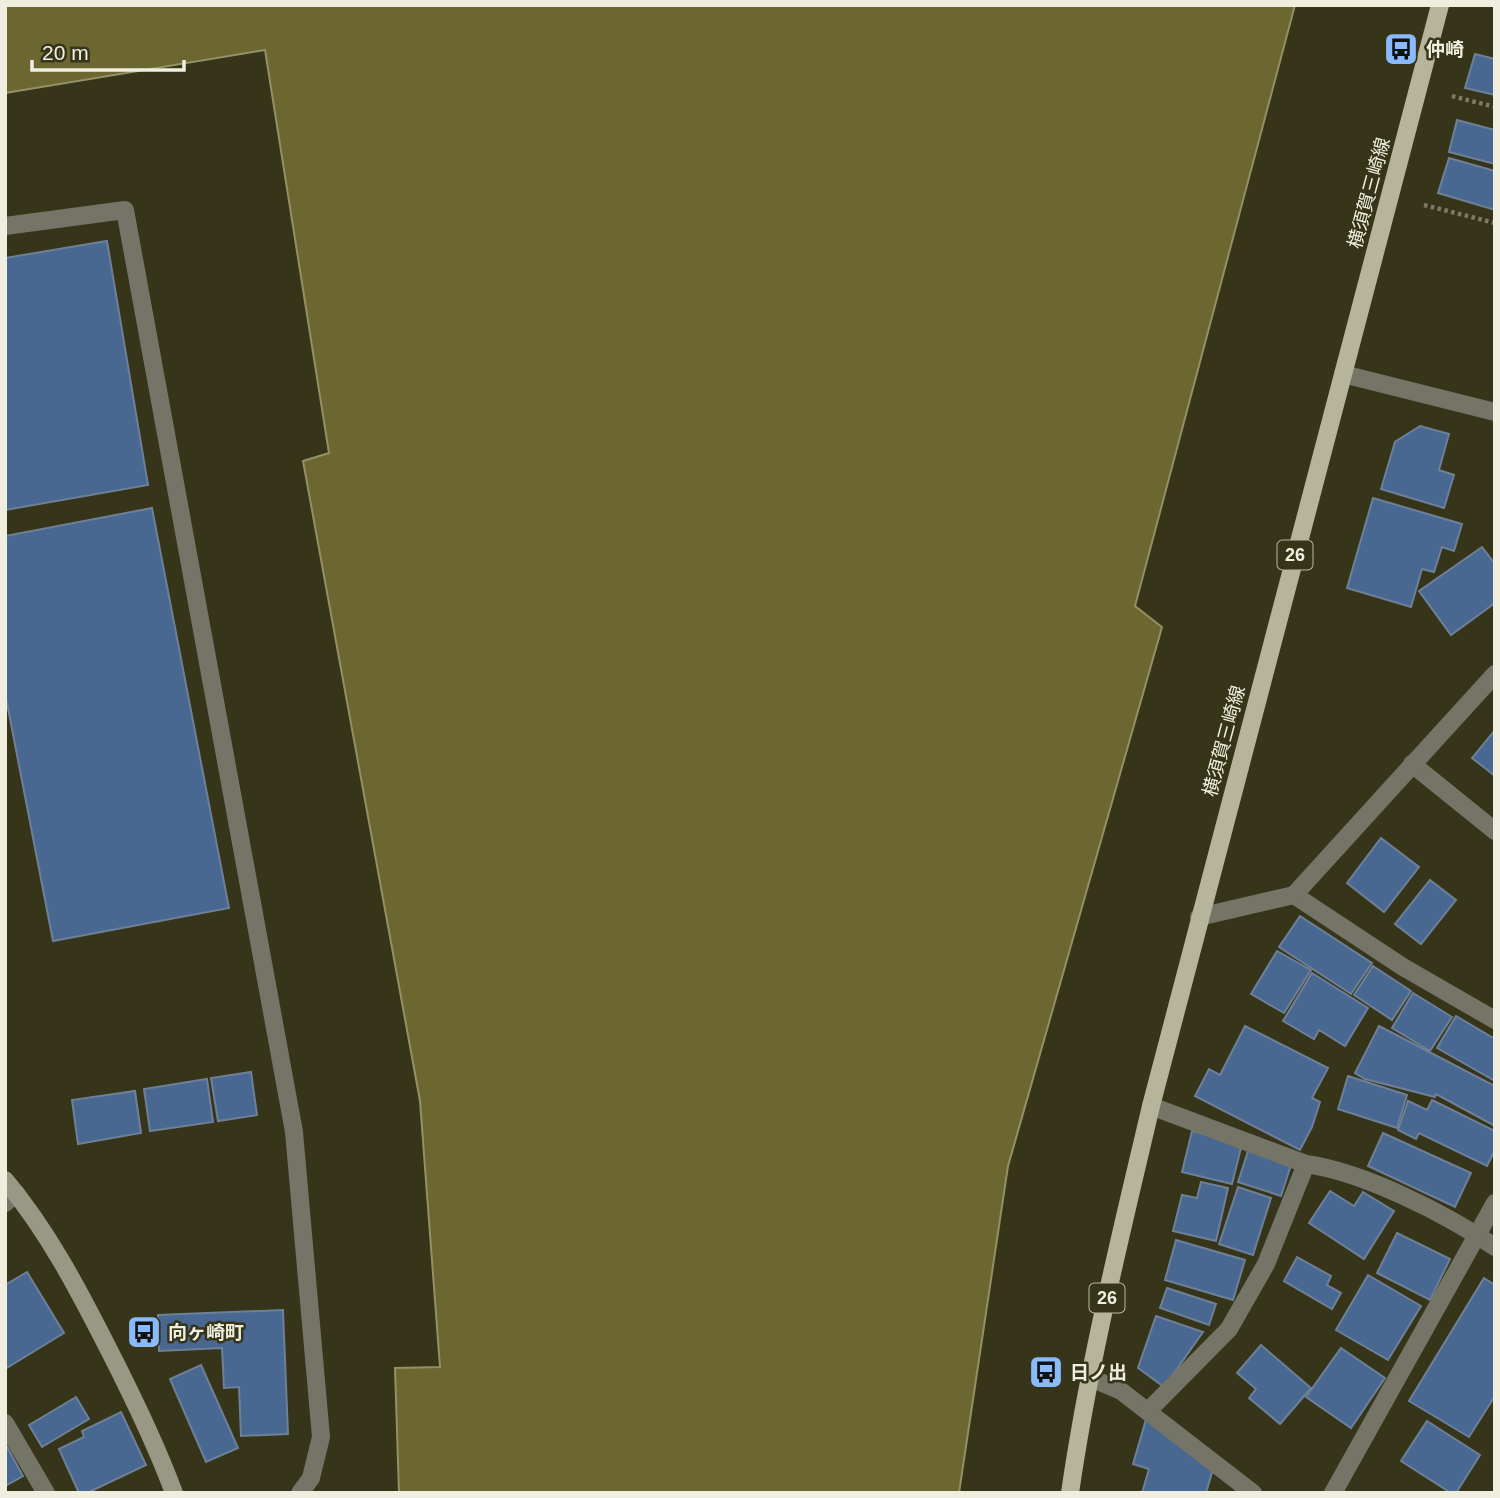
<svg xmlns="http://www.w3.org/2000/svg" width="1500" height="1498" font-family="Arial,'Noto Sans JP',sans-serif">
<style>
.water{fill:#6c6731;stroke:#949065;stroke-width:2}
.building{fill:#496891;stroke:#6e8098;stroke-width:2}
.lines{fill:none;stroke-linecap:round;stroke-linejoin:round}
.path{stroke:#7d7b65;stroke-width:4.5;stroke-dasharray:3.5 3.5;stroke-linecap:butt}
.lane{stroke:#747467;stroke-width:18}
.street{stroke:#747467;stroke-width:18}
.secondary{stroke:#999884;stroke-width:18}
.primary{stroke:#b6b49a;stroke-width:18}
.labels{text-anchor:middle;dominant-baseline:central;stroke-width:5;stroke-linejoin:round;paint-order:stroke}
.shield{fill:#363419;stroke:#b8b7a4;stroke-width:2}
.shield-label{font-size:18px;font-weight:bold;fill:#f0efdf}
.poi-label{font-size:19px;font-weight:bold;fill:#f0efdf;stroke:#363419;text-anchor:start}
.street-label{font-size:19px;fill:#f0efdf;stroke:#363419}
</style>
<rect width="100%" height="100%" fill="#363419"/>
<path class="water" d="M 5,5 L 1295,5 L 1135,606 L 1162,627 L 1008,1166 L 959,1493 L 399,1493 L 395,1368 L 440,1367 L 420,1101 L 303,461 L 329,453 L 265,50 L 5,93 Z"/>
<g class="building">
<path d="M 1475,54 L 1495,59 L 1495,95 L 1465,88 Z"/>
<path d="M 1457,120 L 1495,130 L 1495,164 L 1449,152 Z"/>
<path d="M 1449,158 L 1495,171 L 1495,210 L 1438,193 Z"/>
<path d="M 107,241 L 148,485 L 5,510 L 5,258 Z"/>
<path d="M 1420,426 L 1449,434 L 1439,470 L 1454,475 L 1444,508 L 1381,489 L 1395,442 Z"/>
<path d="M 1373,498 L 1462,524 L 1454,551 L 1442,547 L 1434,572 L 1422,569 L 1411,607 L 1347,588 Z"/>
<path d="M 152,508 L 229,908 L 53,941 L 5,693 L 5,536 Z"/>
<path d="M 1482,547 L 1495,564 L 1495,603 L 1451,635 L 1419,591 Z"/>
<path d="M 1495,730 L 1495,776 L 1472,758 Z"/>
<path d="M 1381,838 L 1419,867 L 1384,912 L 1347,883 Z"/>
<path d="M 1430,880 L 1456,900 L 1421,944 L 1395,924 Z"/>
<path d="M 1300,916 L 1372,963 L 1351,994 L 1279,947 Z"/>
<path d="M 1277,951 L 1311,970 L 1284,1013 L 1251,994 Z"/>
<path d="M 1373,966 L 1411,991 L 1392,1020 L 1354,995 Z"/>
<path d="M 1312,973 L 1368,1008 L 1345,1046 L 1319,1030 L 1314,1039 L 1283,1021 Z"/>
<path d="M 1413,993 L 1452,1017 L 1430,1051 L 1392,1028 Z"/>
<path d="M 1456,1016 L 1495,1039 L 1495,1081 L 1437,1048 Z"/>
<path d="M 1245,1026 L 1328,1068 L 1312,1098 L 1320,1102 L 1312,1127 L 1300,1150 L 1195,1096 L 1209,1069 L 1220,1075 Z"/>
<path d="M 1379,1026 L 1495,1086 L 1495,1126 L 1436,1094 L 1435,1097 L 1365,1079 L 1355,1073 Z"/>
<path d="M 251,1072 L 257,1115 L 218,1121 L 211,1078 Z"/>
<path d="M 1348,1076 L 1407,1095 L 1397,1128 L 1338,1109 Z"/>
<path d="M 207,1079 L 213,1122 L 150,1131 L 144,1089 Z"/>
<path d="M 135,1091 L 141,1133 L 78,1144 L 72,1100 Z"/>
<path d="M 1432,1100 L 1495,1131 L 1495,1150 L 1487,1166 L 1419,1133 L 1416,1139 L 1398,1130 L 1408,1101 L 1427,1110 Z"/>
<path d="M 1192,1131 L 1242,1144 L 1232,1184 L 1182,1172 Z"/>
<path d="M 1383,1133 L 1471,1173 L 1455,1207 L 1368,1166 Z"/>
<path d="M 1249,1148 L 1292,1162 L 1281,1196 L 1238,1182 Z"/>
<path d="M 1201,1182 L 1228,1188 L 1216,1241 L 1173,1231 L 1182,1195 L 1197,1198 Z"/>
<path d="M 1238,1187 L 1271,1198 L 1253,1255 L 1219,1244 Z"/>
<path d="M 1330,1191 L 1354,1206 L 1363,1192 L 1394,1211 L 1364,1259 L 1309,1223 Z"/>
<path d="M 1397,1233 L 1450,1259 L 1430,1300 L 1377,1273 Z"/>
<path d="M 1176,1240 L 1245,1260 L 1233,1300 L 1165,1280 Z"/>
<path d="M 1297,1257 L 1331,1276 L 1327,1285 L 1341,1293 L 1332,1309 L 1284,1281 Z"/>
<path d="M 27,1272 L 64,1333 L 5,1369 L 5,1285 Z"/>
<path d="M 1368,1275 L 1421,1306 L 1388,1360 L 1336,1330 Z"/>
<path d="M 1484,1278 L 1495,1285 L 1495,1396 L 1469,1437 L 1409,1401 Z"/>
<path d="M 1167,1288 L 1216,1304 L 1209,1325 L 1160,1308 Z"/>
<path d="M 283,1310 L 288,1434 L 241,1436 L 239,1387 L 224,1388 L 222,1348 L 159,1351 L 158,1315 Z"/>
<path d="M 1156,1316 L 1203,1332 L 1164,1387 L 1138,1368 Z"/>
<path d="M 1261,1345 L 1311,1388 L 1280,1424 L 1249,1398 L 1256,1389 L 1237,1373 Z"/>
<path d="M 1341,1348 L 1385,1378 L 1351,1428 L 1306,1397 Z"/>
<path d="M 201,1365 L 238,1448 L 206,1462 L 170,1379 Z"/>
<path d="M 76,1397 L 89,1419 L 42,1447 L 29,1425 Z"/>
<path d="M 121,1412 L 146,1465 L 87,1493 L 79,1493 L 59,1449 L 84,1437 L 82,1431 Z"/>
<path d="M 1147,1416 L 1213,1469 L 1206,1493 L 1142,1493 L 1149,1469 L 1133,1464 Z"/>
<path d="M 1427,1421 L 1480,1455 L 1456,1493 L 1451,1493 L 1401,1461 Z"/>
<path d="M 5,1443 L 23,1476 L 5,1486 Z"/>
</g>
<g class="lines">
<g class="path">
<path d="M 1452,96 L 1495,107"/>
<path d="M 1424,205 L 1495,223"/>
</g>
<g class="lane">
<path d="M 5,226 L 125,210 L 294,1132 L 321,1437 L 311,1478 L 300,1493"/>
<path d="M 1412,764 L 1495,831"/>
<path d="M 1294,895 L 1403,967 L 1495,1020"/>
<path d="M 1091,1378 L 1121,1391 L 1253,1493"/>
<path d="M 1148,1411 L 1229,1329 L 1266,1264 L 1306,1164"/>
</g>
<g class="street">
<path d="M 1343,374 L 1495,412"/>
<path d="M 1199,917 L 1294,895 L 1495,674"/>
<path d="M 1151,1106 L 1306,1164 C 1364,1172 1446,1214 1495,1247"/>
<path d="M 5,1203 L 16,1193"/>
<path d="M 5,1423 L 46,1493"/>
<path d="M 1333,1493 L 1495,1203"/>
</g>
<path class="secondary" d="M 5,1180 C 48,1231 79,1291 109,1350 C 133,1397 156,1444 174,1493"/>
<path class="primary" d="M 1070,1493 C 1089,1362 1121,1234 1151,1106 L 1440,5"/>
</g>
<defs>
<g id="bus-square" transform="scale(1.75)"><rect x="-9" y="-9" width="18" height="18" rx="4" fill="#89bafc" stroke="#363419"/><path d="M-5-6H5V4H4V6H2V4H-2V6H-4V4H-5ZM-3.5-4V0h7V-4ZM-3.5 1.2v1.5H-2V1.2ZM2 1.2v1.5H3.5V1.2Z" fill="#111"/></g>
</defs>
<g fill-rule="evenodd">
<use href="#bus-square" x="1401" y="49"/>
<use href="#bus-square" x="144" y="1332"/>
<use href="#bus-square" x="1046" y="1372"/>
</g>
<g class="labels">
<g class="shield">
<rect x="1277.5" y="540.5" width="35" height="29" rx="5"/>
<rect x="1089.5" y="1283.5" width="35" height="29" rx="5"/>
</g>
<g class="shield-label">
<text x="1295" y="555">26</text>
<text x="1107" y="1298">26</text>
</g>
<g class="poi-label">
<text x="1426" y="49">仲崎</text>
<text x="168" y="1332">向ヶ崎町</text>
<text x="1070" y="1372">日ノ出</text>
</g>
<g class="street-label">
<text transform="translate(1369 193) rotate(-75)">横須賀三崎線</text>
<text transform="translate(1224 741) rotate(-75)">横須賀三崎線</text>
</g>
</g>
<rect width="1500" height="1498" fill="none" stroke="#f0efdf" stroke-width="14"/>
<path d="M32 60v10h152v-10" fill="none" stroke="#f0efdf" stroke-width="3.5"/>
<text x="42" y="60" font-size="21" fill="#f0efdf" stroke="#363419" stroke-width="5" paint-order="stroke">20 m</text>
</svg>
